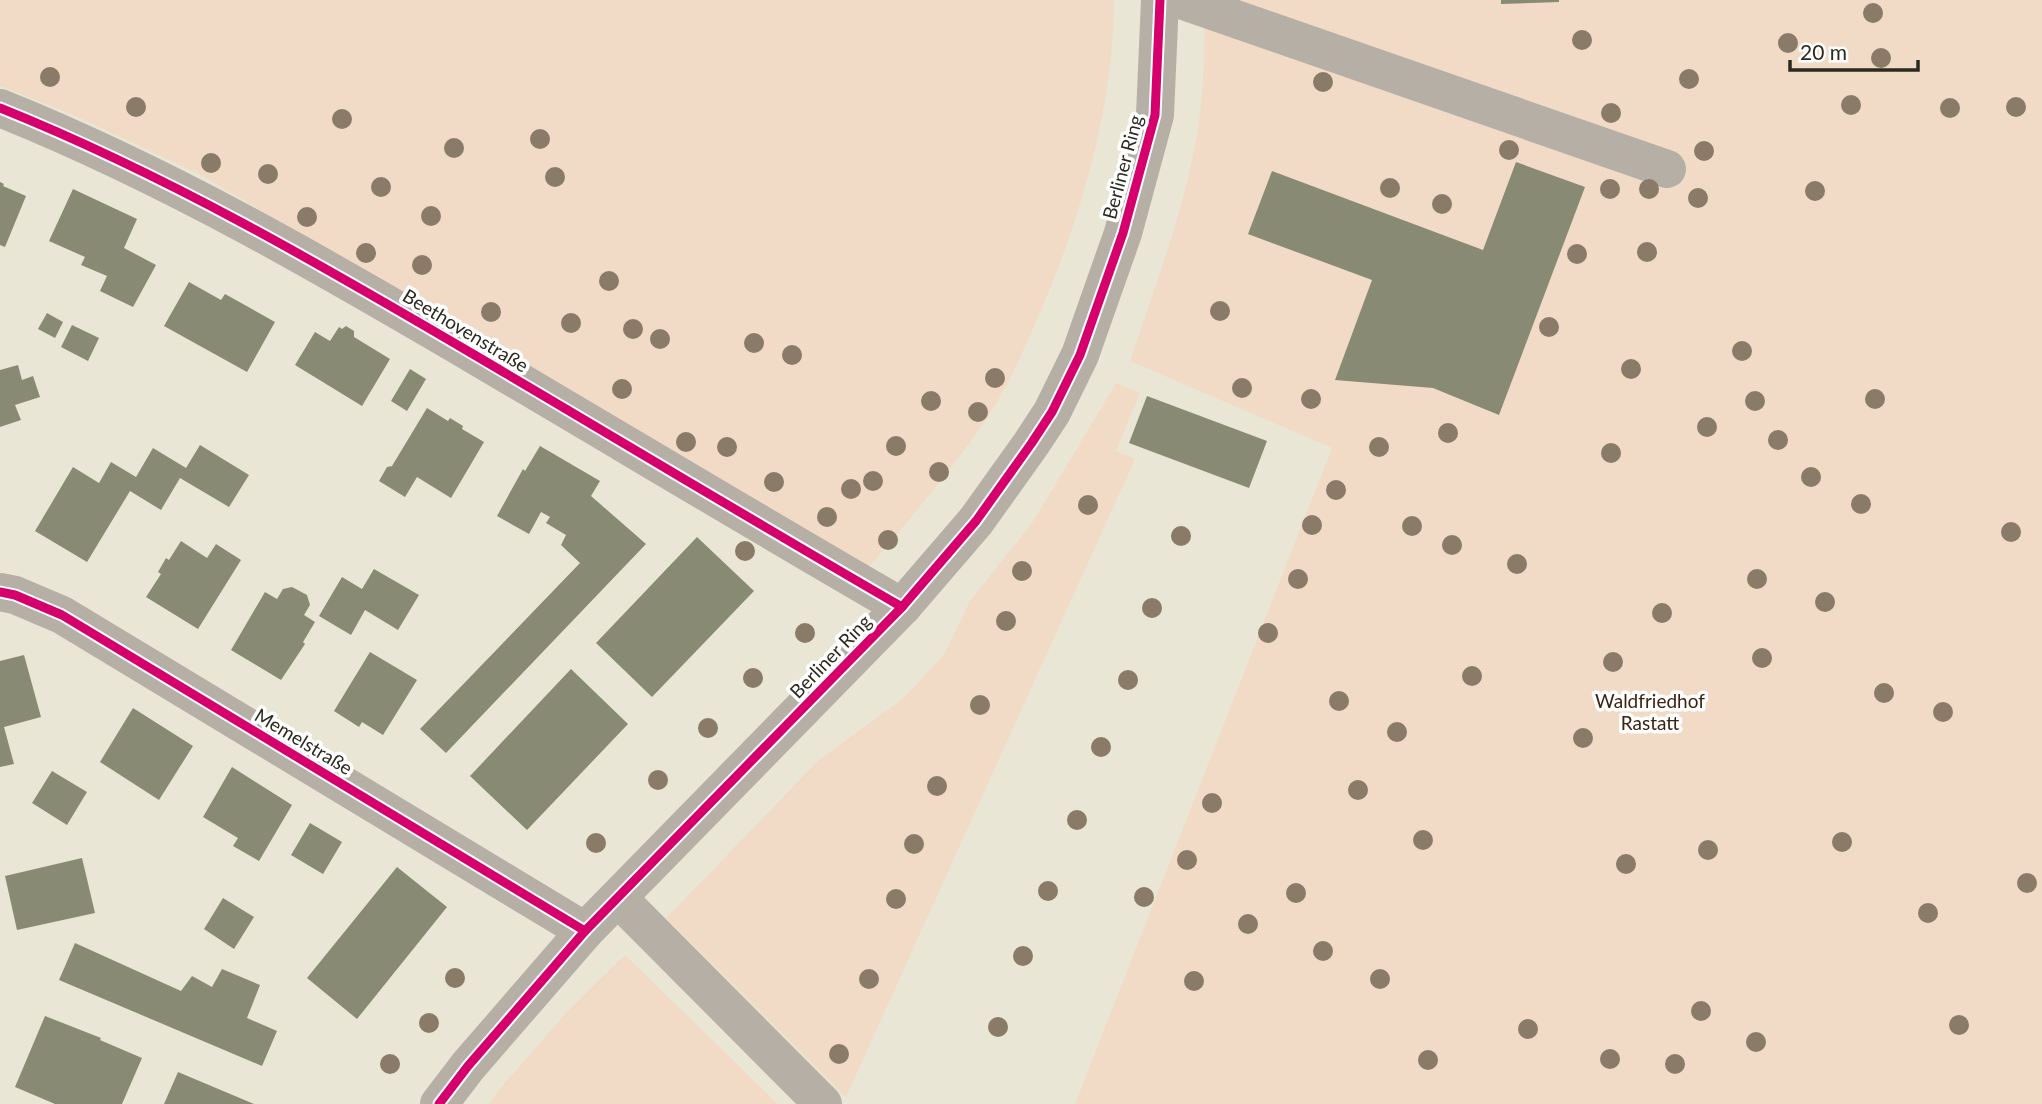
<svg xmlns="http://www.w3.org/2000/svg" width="2042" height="1104" font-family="Lato,sans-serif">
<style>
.green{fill:#f1dbc6}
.building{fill:#888a74}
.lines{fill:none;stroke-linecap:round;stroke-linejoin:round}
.minor{stroke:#b5afa5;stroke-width:38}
.cycleway-casing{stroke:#fff;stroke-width:13}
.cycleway{stroke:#d6006c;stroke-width:9}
.tree{fill:#8a7a68}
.labels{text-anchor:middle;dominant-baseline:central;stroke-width:7;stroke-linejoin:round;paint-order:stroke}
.street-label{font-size:19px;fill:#2c2a1f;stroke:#fff}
.park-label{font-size:19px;fill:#3c220f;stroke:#fff}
</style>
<rect width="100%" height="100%" fill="#e9e6d5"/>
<g class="green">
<path d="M 0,0 L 1114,0 C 1114,108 1078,230 1033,328 C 1020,359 1006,390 987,418 C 951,471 910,519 868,568 L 199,174 L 71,114 L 0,86 Z"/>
<path d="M 1205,0 L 2042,0 L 2042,1104 L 1075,1104 L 1332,448 L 1130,361 C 1155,286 1184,212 1197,134 C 1205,90 1204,44 1205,0 Z"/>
<path d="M 1116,383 L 1140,393 L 1116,451 L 1135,459 L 846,1097 L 666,918 L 819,760 L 905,697 L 945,653 L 970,601 L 1032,523 Z"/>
<path d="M 625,955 L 778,1104 L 489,1104 L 498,1091 L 566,1013 Z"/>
</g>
<g class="building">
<path d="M 1501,0 L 1559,0 L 1559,2 L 1501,4 Z"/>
<path d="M 1516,162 L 1585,187 L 1499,415 L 1433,388 L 1335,380 L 1372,280 L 1248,234 L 1272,171 L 1483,250 Z"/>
<path d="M 0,182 L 4,184 L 3,186 L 26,196 L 5,247 L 0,245 Z"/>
<path d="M 73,189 L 137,219 L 124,248 L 156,265 L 133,307 L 100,291 L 107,276 L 81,265 L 85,257 L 49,241 Z"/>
<path d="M 189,282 L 221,300 L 225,294 L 275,322 L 247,372 L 164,326 Z"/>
<path d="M 47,313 L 63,322 L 55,338 L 38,329 Z"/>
<path d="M 72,325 L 99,338 L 88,361 L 61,347 Z"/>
<path d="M 346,326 L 354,331 L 354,337 L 390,359 L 362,406 L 295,365 L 315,332 L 330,341 L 339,327 L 342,329 Z"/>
<path d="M 18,365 L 22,380 L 33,376 L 40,397 L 15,405 L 21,420 L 0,427 L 0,370 Z"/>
<path d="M 410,369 L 426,379 L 407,411 L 391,401 Z"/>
<path d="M 1147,396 L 1267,441 L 1249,488 L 1129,443 Z"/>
<path d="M 427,408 L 448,421 L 450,418 L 463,426 L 462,429 L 484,442 L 451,498 L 417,477 L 405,497 L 379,481 L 387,467 L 392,466 Z"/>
<path d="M 200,445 L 249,475 L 229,507 L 180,478 L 161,510 L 130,491 L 87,562 L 35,531 L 73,467 L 99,483 L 111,462 L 136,477 L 153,448 L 186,468 Z"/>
<path d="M 540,446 L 600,481 L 591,496 L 646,544 L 446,753 L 420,729 L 580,563 L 561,545 L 566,535 L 546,523 L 550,517 L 541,512 L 529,534 L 497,516 L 523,469 L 525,471 Z"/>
<path d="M 697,537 L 754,591 L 652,697 L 596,643 Z"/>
<path d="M 181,541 L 207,558 L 216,544 L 241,560 L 198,629 L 146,597 L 161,574 L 158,572 L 166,558 L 169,560 Z"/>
<path d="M 374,569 L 419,595 L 398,630 L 365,610 L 351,635 L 319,616 L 342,577 L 362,589 Z"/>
<path d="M 292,587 L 307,595 L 310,605 L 304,615 L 315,622 L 303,642 L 305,644 L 281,680 L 231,650 L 265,592 L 277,599 L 283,589 Z"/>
<path d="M 370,652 L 417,680 L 383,735 L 362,722 L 359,727 L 334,711 Z"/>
<path d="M 24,655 L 41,717 L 4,727 L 14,764 L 0,767 L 0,661 Z"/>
<path d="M 571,669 L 628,724 L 527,830 L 470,776 Z"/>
<path d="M 133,708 L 193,746 L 159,800 L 100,762 Z"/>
<path d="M 232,767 L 292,805 L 259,861 L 233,846 L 238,838 L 203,817 Z"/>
<path d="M 52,771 L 87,792 L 67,825 L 32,803 Z"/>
<path d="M 310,823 L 342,842 L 323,874 L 291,855 Z"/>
<path d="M 82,858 L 95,913 L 17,930 L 5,876 Z"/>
<path d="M 397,867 L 447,907 L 357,1019 L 307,978 Z"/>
<path d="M 223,898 L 254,917 L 234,949 L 204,929 Z"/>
<path d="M 75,943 L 181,991 L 192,976 L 212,987 L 222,969 L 260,985 L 247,1018 L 277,1031 L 262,1066 L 59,980 Z"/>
<path d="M 45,1016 L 101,1038 L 100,1040 L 142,1058 L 122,1104 L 55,1104 L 15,1087 Z"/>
<path d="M 178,1072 L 254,1104 L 164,1104 Z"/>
</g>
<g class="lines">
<g class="minor">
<path d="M 1181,0 L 1667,169"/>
<path d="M 0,108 C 167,175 323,266 478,357 C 619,440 760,525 902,607"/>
<path d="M 0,592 L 15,595 L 62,615 L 585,931"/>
<path d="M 618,898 L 823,1104"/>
<path d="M 439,1104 L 468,1066 L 585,931 L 902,607 L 976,521 L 1031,444 L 1052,412 L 1080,355 L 1123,233 L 1155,115 L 1160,0"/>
</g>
<g class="cycleway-casing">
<g id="cycleway">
<path d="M 0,108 C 167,175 323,266 478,357 C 619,440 760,525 902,607"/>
<path d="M 0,592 L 15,595 L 62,615 L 585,931"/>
<path d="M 439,1104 L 468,1066 L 585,931 L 902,607 L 976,521 L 1031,444 L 1052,412 L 1080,355 L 1123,233 L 1155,115 L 1160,0"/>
</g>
</g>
<use href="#cycleway" class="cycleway"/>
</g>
<g class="tree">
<circle cx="1873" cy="13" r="10"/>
<circle cx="1582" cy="40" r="10"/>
<circle cx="1788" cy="43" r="10"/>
<circle cx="1881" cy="58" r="10"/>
<circle cx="50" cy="77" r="10"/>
<circle cx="1689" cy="79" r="10"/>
<circle cx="1323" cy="82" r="10"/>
<circle cx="1851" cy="105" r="10"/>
<circle cx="136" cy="107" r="10"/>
<circle cx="2016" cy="107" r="10"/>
<circle cx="1950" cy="108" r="10"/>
<circle cx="1611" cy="113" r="10"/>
<circle cx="342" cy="119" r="10"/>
<circle cx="540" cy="139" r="10"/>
<circle cx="454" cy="148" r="10"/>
<circle cx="1509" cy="150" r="10"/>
<circle cx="1704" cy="151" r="10"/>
<circle cx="211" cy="163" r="10"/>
<circle cx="268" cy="174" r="10"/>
<circle cx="555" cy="177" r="10"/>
<circle cx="381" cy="187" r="10"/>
<circle cx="1390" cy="188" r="10"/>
<circle cx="1610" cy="189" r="10"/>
<circle cx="1649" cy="189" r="10"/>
<circle cx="1815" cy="191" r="10"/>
<circle cx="1698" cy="198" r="10"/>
<circle cx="1442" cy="204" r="10"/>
<circle cx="431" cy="216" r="10"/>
<circle cx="307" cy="217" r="10"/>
<circle cx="1647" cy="252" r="10"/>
<circle cx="366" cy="253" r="10"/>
<circle cx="1577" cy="254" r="10"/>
<circle cx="422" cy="265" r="10"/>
<circle cx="609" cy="281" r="10"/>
<circle cx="1220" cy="311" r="10"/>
<circle cx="491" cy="312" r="10"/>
<circle cx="571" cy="323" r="10"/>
<circle cx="1549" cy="327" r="10"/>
<circle cx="633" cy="329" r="10"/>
<circle cx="660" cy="339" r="10"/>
<circle cx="754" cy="343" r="10"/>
<circle cx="1742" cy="351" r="10"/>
<circle cx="792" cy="355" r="10"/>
<circle cx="1631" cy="369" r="10"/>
<circle cx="995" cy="378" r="10"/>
<circle cx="1242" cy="388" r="10"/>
<circle cx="622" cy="389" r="10"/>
<circle cx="1311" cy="399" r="10"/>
<circle cx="1875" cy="399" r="10"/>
<circle cx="931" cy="401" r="10"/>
<circle cx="1755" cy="401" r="10"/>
<circle cx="978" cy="412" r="10"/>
<circle cx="1707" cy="427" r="10"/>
<circle cx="1448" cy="433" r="10"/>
<circle cx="1778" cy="440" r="10"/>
<circle cx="686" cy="442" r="10"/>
<circle cx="896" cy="446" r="10"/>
<circle cx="727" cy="447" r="10"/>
<circle cx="1379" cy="447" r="10"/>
<circle cx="1611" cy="453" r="10"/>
<circle cx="939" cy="472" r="10"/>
<circle cx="1811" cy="477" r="10"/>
<circle cx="873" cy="481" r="10"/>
<circle cx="774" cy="482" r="10"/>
<circle cx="851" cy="489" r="10"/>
<circle cx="1336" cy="490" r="10"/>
<circle cx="1861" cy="504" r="10"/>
<circle cx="1088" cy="505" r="10"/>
<circle cx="827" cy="517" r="10"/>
<circle cx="1312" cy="525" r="10"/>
<circle cx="1412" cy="526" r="10"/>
<circle cx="2011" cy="532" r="10"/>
<circle cx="1181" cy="536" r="10"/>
<circle cx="888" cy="540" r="10"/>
<circle cx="1452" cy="545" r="10"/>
<circle cx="745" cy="551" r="10"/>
<circle cx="1517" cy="564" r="10"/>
<circle cx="1022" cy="571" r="10"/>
<circle cx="1298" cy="579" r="10"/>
<circle cx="1757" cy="579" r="10"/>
<circle cx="1825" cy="602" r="10"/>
<circle cx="1152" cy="608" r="10"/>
<circle cx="1662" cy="613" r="10"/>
<circle cx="1006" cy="621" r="10"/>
<circle cx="805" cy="633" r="10"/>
<circle cx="1268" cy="633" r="10"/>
<circle cx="1762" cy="658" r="10"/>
<circle cx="1613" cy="662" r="10"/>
<circle cx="1472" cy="676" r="10"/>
<circle cx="753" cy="678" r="10"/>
<circle cx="1128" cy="680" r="10"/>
<circle cx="1884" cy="693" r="10"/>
<circle cx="1339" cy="701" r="10"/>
<circle cx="980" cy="705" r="10"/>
<circle cx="1943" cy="712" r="10"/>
<circle cx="708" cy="728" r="10"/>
<circle cx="1397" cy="732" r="10"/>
<circle cx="1583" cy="738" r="10"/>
<circle cx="1101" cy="747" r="10"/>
<circle cx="658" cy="780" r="10"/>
<circle cx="937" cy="786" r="10"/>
<circle cx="1358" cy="790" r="10"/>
<circle cx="1212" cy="803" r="10"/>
<circle cx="1077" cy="820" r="10"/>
<circle cx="1423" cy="840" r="10"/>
<circle cx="1842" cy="842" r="10"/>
<circle cx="596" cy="843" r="10"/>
<circle cx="914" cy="844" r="10"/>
<circle cx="1708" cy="850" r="10"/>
<circle cx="1187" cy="860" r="10"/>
<circle cx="1626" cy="864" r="10"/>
<circle cx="2027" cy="883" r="10"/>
<circle cx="1048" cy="891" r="10"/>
<circle cx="1296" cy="893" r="10"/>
<circle cx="1144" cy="897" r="10"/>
<circle cx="896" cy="899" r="10"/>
<circle cx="1928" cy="913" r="10"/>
<circle cx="1248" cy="924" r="10"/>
<circle cx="1323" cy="951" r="10"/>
<circle cx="1023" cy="956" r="10"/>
<circle cx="455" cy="978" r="10"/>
<circle cx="869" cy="979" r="10"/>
<circle cx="1380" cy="979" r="10"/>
<circle cx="1194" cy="981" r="10"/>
<circle cx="1701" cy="1011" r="10"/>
<circle cx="429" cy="1023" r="10"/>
<circle cx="1959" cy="1025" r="10"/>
<circle cx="998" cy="1027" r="10"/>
<circle cx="1528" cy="1029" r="10"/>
<circle cx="1756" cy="1042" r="10"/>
<circle cx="839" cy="1054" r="10"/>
<circle cx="1610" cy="1059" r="10"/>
<circle cx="1428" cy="1060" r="10"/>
<circle cx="390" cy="1064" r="10"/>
<circle cx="1675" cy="1064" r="10"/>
</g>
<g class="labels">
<g class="street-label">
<text transform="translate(1122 167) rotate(-75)">Berliner Ring</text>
<text transform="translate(466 330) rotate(31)">Beethovenstraße</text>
<text transform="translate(830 656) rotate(-46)">Berliner Ring</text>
<text transform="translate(304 741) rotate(31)">Memelstraße</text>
</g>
<g class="park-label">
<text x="1650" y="700">Waldfriedhof<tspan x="1650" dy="22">Rastatt</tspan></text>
</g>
</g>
<path d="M1790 60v10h128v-10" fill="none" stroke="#2c2a1f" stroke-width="3.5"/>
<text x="1800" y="60" font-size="21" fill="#2c2a1f" stroke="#ffffff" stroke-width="5" paint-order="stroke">20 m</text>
</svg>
